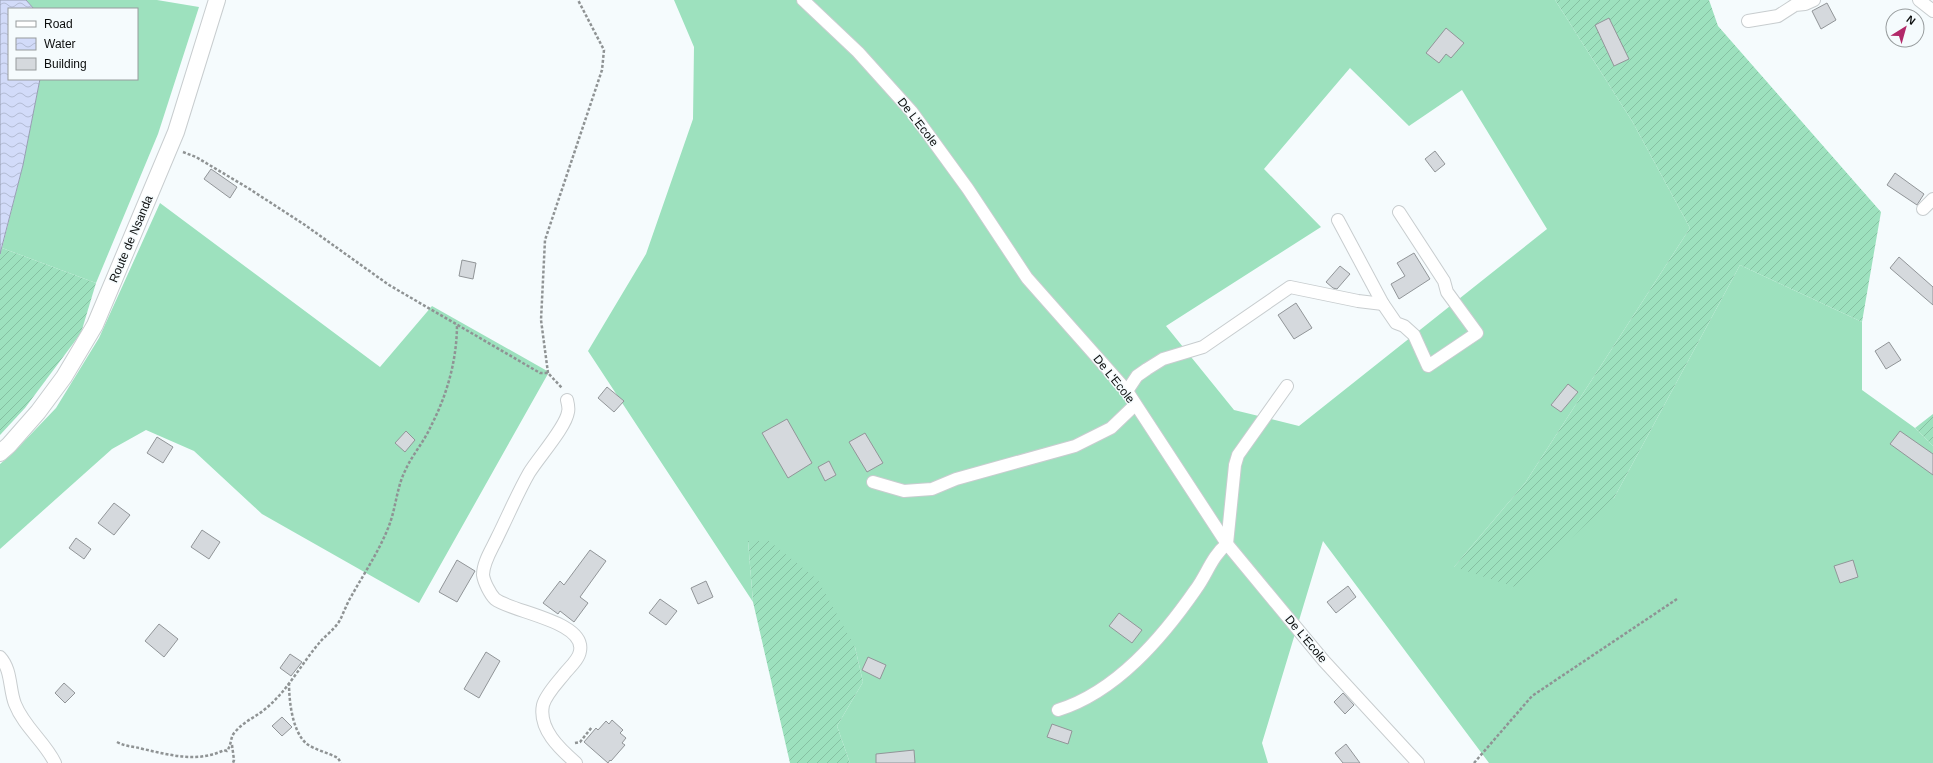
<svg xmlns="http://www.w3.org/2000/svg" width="1933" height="763" font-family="Helvetica,sans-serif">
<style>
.grass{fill:#9de1be;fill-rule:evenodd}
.garden{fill:url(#garden-furrows)}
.water{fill:url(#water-waves);stroke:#969db2}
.building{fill:#d5d9dd;stroke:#919598}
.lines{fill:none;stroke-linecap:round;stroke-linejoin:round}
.minor-casing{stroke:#c8cdcf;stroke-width:14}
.tertiary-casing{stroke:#c8cdcf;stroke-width:18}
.path{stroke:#8f9394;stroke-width:2.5;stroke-dasharray:3 2;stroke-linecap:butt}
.minor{stroke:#fff;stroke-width:12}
.tertiary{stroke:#fff;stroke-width:16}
.labels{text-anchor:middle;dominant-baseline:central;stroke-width:3;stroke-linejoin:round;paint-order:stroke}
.street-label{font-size:12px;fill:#0b0d0d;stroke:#f5fbfd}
</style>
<defs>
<pattern id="garden-furrows" width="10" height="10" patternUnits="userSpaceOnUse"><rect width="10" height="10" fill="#9de1be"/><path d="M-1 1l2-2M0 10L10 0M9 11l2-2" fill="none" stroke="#86c0a2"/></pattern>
<pattern id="water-waves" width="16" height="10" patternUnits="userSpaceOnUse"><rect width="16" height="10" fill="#d2dbf9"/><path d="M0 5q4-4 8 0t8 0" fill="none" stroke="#b3bbd4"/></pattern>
</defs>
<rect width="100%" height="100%" fill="#f5fbfd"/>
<g class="grass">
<path d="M 26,0 L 157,0 L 199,7 L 158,134 L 96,283 L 2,248 L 23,165 L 40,79 L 137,79 L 137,9 L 34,9 Z"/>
<path d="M 674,0 L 1555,0 L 1632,121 L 1690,228 L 1525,483 L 1454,567 L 1614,498 L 1740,265 L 1862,322 L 1862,390 L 1915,428 L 1933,446 L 1933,763 L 1489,763 L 1323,541 L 1262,743 L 1268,763 L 850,763 L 837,726 L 863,682 L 855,647 L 748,541 L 753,602 L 588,351 L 646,254 L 693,119 L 694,47 ZM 1350,68 L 1409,126 L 1462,90 L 1547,229 L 1299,426 L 1234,410 L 1166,326 L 1321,227 L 1264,169 Z"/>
<path d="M 160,203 L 380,367 L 432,306 L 549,372 L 419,603 L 262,514 L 194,451 L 146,430 L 112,449 L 0,549 L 0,464 L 12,454 L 56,408 L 99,338 Z"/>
</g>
<g class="garden">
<path d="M 1555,0 L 1709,0 L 1718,26 L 1881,212 L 1862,322 L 1740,265 L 1614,498 L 1518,588 L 1454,567 L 1525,483 L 1690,228 L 1632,121 Z"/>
<path d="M 2,248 L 96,283 L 81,333 L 25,408 L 0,435 L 0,254 Z"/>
<path d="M 1933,414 L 1933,446 L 1915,428 Z"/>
<path d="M 748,541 L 769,541 L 818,580 L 855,647 L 863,682 L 837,726 L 850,763 L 790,763 L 753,602 Z"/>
</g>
<path class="water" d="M 0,0 L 26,0 L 34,9 L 9,9 L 9,79 L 40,79 L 23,165 L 0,254 Z"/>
<g class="building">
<path d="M 1827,3 L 1836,20 L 1821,29 L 1812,11 Z"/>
<path d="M 1609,18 L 1629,59 L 1614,66 L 1595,25 Z"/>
<path d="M 1446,28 L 1464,43 L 1451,58 L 1446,54 L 1439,63 L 1426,53 Z"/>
<path d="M 1435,151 L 1445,164 L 1435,172 L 1425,159 Z"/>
<path d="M 211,169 L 237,187 L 230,198 L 204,179 Z"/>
<path d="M 1895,173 L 1924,194 L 1917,205 L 1887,185 Z"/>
<path d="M 1414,253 L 1430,279 L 1399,299 L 1391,284 L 1405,276 L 1397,263 Z"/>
<path d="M 1899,257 L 1933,287 L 1933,305 L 1890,268 Z"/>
<path d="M 462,260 L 476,263 L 473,279 L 459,276 Z"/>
<path d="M 1340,266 L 1350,274 L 1337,289 L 1333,288 L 1326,282 Z"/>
<path d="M 1296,303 L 1312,328 L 1294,339 L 1278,315 Z"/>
<path d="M 1889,342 L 1901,360 L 1886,369 L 1875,351 Z"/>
<path d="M 1568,384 L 1578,392 L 1561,412 L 1551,405 Z"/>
<path d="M 607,387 L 624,401 L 614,412 L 598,398 Z"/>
<path d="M 787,419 L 812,463 L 788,478 L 762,433 Z"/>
<path d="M 406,431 L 415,440 L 405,452 L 395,443 Z"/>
<path d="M 1900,431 L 1933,454 L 1933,475 L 1890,444 Z"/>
<path d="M 865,433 L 883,463 L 867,472 L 849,442 Z"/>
<path d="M 157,437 L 173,447 L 163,463 L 147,453 Z"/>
<path d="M 829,461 L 836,475 L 825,481 L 818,467 Z"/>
<path d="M 114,503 L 130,515 L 114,535 L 98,523 Z"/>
<path d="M 202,530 L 220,542 L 209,559 L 191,547 Z"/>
<path d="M 76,538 L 91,549 L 84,559 L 69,548 Z"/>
<path d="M 590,550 L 606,561 L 580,597 L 588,603 L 574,622 L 560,611 L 558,614 L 543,603 L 560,581 L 564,585 Z"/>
<path d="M 457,560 L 475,571 L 457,602 L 439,592 Z"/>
<path d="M 1853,560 L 1858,577 L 1840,583 L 1834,566 Z"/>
<path d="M 706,581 L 713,597 L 698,604 L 691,588 Z"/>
<path d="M 1348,586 L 1356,597 L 1336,613 L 1327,602 Z"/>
<path d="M 660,599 L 677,611 L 666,625 L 649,613 Z"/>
<path d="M 1119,613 L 1142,630 L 1132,643 L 1109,626 Z"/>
<path d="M 159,624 L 178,639 L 164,657 L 145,641 Z"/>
<path d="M 486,652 L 500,661 L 479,698 L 464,689 Z"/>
<path d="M 290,654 L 302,662 L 291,676 L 280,668 Z"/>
<path d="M 868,657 L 886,665 L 880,679 L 862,670 Z"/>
<path d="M 64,683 L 75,693 L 65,703 L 55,693 Z"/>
<path d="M 1343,693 L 1354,705 L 1345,714 L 1334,702 Z"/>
<path d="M 282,717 L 292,727 L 282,736 L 272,726 Z"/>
<path d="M 612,720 L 623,730 L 620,733 L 626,738 L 622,743 L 625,745 L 611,761 L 610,760 L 608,763 L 584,742 L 596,728 L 598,730 L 606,721 L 609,724 Z"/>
<path d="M 1052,724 L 1072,731 L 1068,744 L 1047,737 Z"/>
<path d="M 1346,744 L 1360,763 L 1343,763 L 1335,753 Z"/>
<path d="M 914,750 L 915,763 L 876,763 L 876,754 Z"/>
</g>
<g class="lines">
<g class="minor-casing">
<g id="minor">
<path d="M 803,0 L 858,52 L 912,112 L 968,189 L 1027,278 L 1127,391 L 1227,544 L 1324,661 L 1418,763"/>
<path d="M 1919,0 L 1933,11"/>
<path d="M 1748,21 L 1778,16 L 1795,5 L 1805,4 L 1814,0"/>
<path d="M 1923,209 L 1933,199"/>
<path d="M 1338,220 L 1383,304 L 1396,323 L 1404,326 L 1414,335 L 1428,366 L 1477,333 L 1447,292 L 1444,281 L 1399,212"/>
<path d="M 1127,391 L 1137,376 L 1147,369 L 1163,359 L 1203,347 L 1290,287 L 1358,301 L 1383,304"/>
<path d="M 567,400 C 568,404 569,409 568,412 C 566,427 538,458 529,473 C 517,494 508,516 497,538 C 492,549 483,562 483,575 C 484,582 490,594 495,599 C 511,612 586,621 580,651 C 579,659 570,667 565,673 C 558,682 546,694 543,705 C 538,729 560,749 576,763"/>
<path d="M 873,482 L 904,491 L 932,489 L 956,479 L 1075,446 L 1111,428 L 1135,405"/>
<path d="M 0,657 C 12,670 9,689 15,704 C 24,727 45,742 55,763"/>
<path d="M 1058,710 C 1116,692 1162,638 1196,589 C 1207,574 1212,556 1227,544 L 1235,465 L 1238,455 L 1287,386"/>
</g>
</g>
<g class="tertiary-casing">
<path id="tertiary" d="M 0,453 L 9,445 L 38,412 L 64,377 L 95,325 L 176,132 L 217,0"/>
</g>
<g class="path">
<path d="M 183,152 L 196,157 L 248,188 L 305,225 L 389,285 L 540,373 L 548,373 L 562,388"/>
<path d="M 548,373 L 541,320 L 545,240 L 602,70 L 604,50 L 578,0"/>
<path d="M 289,683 C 289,700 292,732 307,744 C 315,750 329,753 338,758 L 341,763"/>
<path d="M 117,742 C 126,747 133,746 143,749 C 170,755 198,763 224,750 L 227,751 C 232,744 230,737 235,732 C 243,722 254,718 264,710 C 287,692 301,664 320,642 C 326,635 335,629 340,620 C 344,612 347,603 352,595 C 365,572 381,548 390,523 C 396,506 397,487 405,471 C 412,455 424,442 431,426 C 447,395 457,360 457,324"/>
<path d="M 575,743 L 580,742 L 592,727"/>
<path d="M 232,745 L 234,760 L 233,763"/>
<path d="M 1474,763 L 1532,696 L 1677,599"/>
</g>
<use href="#minor" class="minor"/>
<use href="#tertiary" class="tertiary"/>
</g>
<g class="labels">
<g class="street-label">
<text transform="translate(918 122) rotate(52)">De L'Ecole</text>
<text transform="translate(131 239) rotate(-67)">Route de Nsanda</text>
<text transform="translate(1114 379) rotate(51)">De L'Ecole</text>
<text transform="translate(1306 639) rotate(50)">De L'Ecole</text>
</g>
</g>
<rect x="8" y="8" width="130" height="72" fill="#f5fbfd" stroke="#979c9d"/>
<rect x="16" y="21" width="20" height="6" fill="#ffffff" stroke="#979c9d"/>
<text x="44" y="28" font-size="12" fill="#0b0d0d">Road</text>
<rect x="16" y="38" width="20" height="12" fill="url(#water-waves)" stroke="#979c9d"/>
<text x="44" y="48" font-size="12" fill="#0b0d0d">Water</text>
<rect x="16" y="58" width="20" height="12" fill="#d5d9dd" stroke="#979c9d"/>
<text x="44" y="68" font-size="12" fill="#0b0d0d">Building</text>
<g transform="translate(1905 28) rotate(37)"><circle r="19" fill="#f5fbfd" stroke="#979c9d"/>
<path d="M0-3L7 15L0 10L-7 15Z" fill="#b22969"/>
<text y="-6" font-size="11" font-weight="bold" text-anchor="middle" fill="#0b0d0d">N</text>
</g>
</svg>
